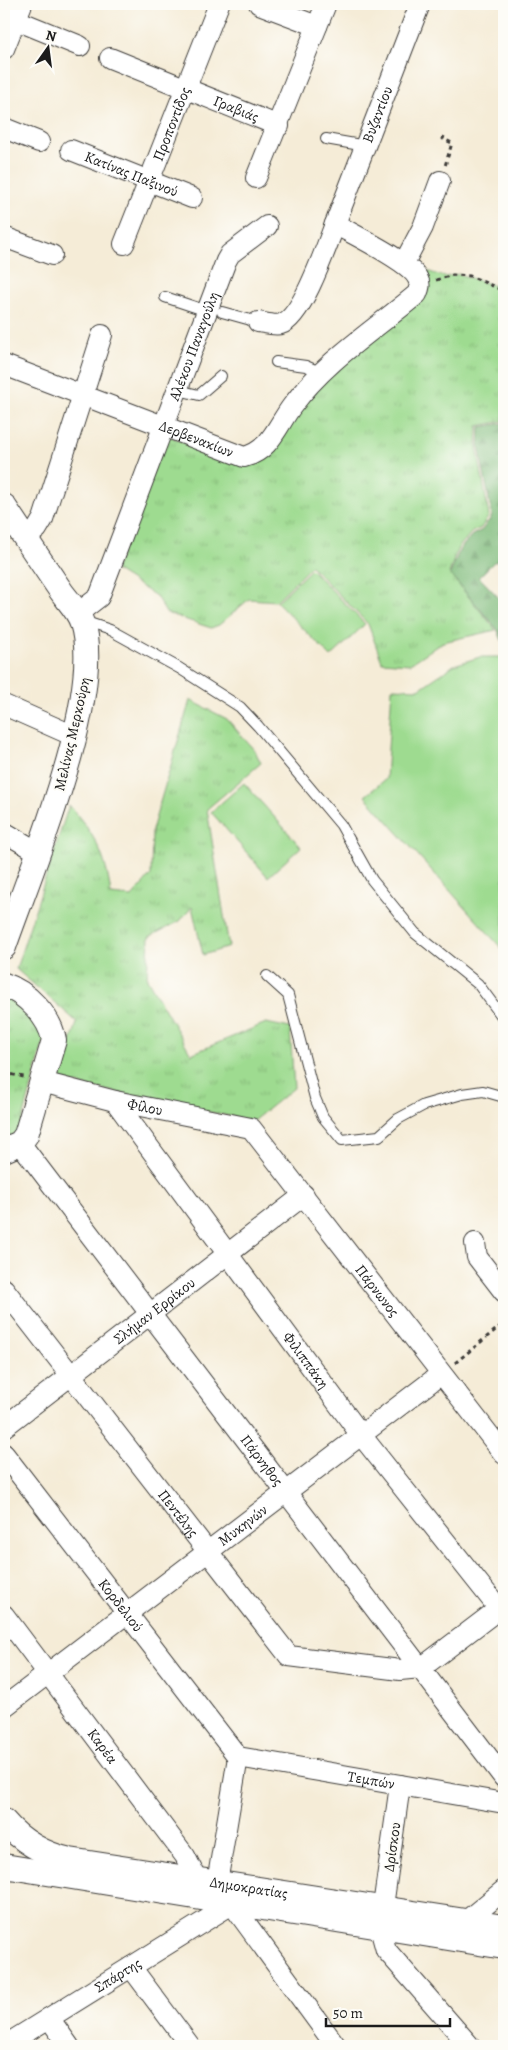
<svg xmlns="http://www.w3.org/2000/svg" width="508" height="2050" font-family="Alegreya,serif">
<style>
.grass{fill:url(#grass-tufts);stroke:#5d7c56}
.forest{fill:url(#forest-firs);stroke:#4d6c4b}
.pitch{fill:#9edb90;stroke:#5d7c56}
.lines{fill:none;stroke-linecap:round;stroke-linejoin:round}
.service-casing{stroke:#3d3b38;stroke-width:12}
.minor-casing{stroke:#3d3b38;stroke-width:22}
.tertiary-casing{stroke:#3d3b38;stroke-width:26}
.path{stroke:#3d3b38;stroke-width:3;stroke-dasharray:4 4;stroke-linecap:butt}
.service{stroke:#fff;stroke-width:10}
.minor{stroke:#fff;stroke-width:20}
.tertiary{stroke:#fff;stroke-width:24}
.labels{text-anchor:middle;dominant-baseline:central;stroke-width:4;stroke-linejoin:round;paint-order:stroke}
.street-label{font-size:15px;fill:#1c1c1c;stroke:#fdfcf7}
</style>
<defs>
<pattern id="grass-tufts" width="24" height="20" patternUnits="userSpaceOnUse" patternTransform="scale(1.25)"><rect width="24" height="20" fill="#9edb90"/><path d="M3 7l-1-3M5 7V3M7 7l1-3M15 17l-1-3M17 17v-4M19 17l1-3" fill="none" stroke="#88bb7c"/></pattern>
<pattern id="forest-firs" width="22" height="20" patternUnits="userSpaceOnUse" patternTransform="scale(1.25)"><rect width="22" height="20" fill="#7ebb7a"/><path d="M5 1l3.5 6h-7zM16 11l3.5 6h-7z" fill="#6ca069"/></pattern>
</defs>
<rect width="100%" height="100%" fill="#fdfcf7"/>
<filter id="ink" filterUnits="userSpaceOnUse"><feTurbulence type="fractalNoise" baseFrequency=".02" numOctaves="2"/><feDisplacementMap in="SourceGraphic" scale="10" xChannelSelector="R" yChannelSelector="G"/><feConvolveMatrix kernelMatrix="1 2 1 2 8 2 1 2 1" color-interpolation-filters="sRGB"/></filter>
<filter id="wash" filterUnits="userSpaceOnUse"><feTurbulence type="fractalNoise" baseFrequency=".0096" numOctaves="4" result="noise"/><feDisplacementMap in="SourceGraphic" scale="20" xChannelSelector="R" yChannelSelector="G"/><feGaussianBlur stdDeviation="1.12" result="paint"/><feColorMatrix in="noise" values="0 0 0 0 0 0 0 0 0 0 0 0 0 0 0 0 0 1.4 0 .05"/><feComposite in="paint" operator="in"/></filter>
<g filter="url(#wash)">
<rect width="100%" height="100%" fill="#f5ecd7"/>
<g class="grass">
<path d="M 427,271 L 445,277 L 459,274 L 504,289 L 504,421 L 478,426 L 477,447 L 489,516 L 481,528 L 472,532 L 458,548 L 449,573 L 496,630 L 443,642 L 410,664 L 382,662 L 368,624 L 311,566 L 276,601 L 249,599 L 219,625 L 211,628 L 166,613 L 156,596 L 115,570 L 166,435 L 244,465 L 325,373 L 428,291 L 430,281 Z"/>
<path d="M 190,700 L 227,719 L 255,751 L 261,763 L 207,809 L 229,947 L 203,955 L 192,907 L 180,921 L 149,937 L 147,979 L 191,1054 L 266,1023 L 290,1028 L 294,1088 L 253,1121 L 57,1080 C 60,1069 77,1027 77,1022 L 16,969 L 69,805 C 95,835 106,855 111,895 L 132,897 L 151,875 L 152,830 Z"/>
<path d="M 4,993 L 47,1029 L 20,1130 L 4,1141 Z"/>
</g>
<path class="forest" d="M 504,423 L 504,548 L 500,560 L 494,562 L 479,577 L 504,603 L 504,645 L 497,629 L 450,574 L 460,549 L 472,535 L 482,530 L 492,516 L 479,447 L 480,427 Z"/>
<g class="pitch">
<path d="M 311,569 L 365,624 L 331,657 L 277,602 Z"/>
<path d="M 480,657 L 504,657 L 504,951 L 365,796 L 386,779 L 392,688 L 419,689 L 454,665 Z"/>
<path d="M 244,783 L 301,847 L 268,877 L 211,812 Z"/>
</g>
</g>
<g filter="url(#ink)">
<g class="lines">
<g class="service-casing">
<g id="service">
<path d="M 326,139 L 366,146"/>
<path d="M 165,297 L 207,311"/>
<path d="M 222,312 L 258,322"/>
<path d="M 276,362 L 306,366 L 320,372"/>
<path d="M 178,390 L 199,395 L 221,376"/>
<path d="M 83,621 L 110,630 L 179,668 L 240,707 L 258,726 L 341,825 L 372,880 L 415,933 L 478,984 L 504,1019"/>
<path d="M 267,976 L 288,995 L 315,1098 L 323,1117 L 342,1140 L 379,1136 L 398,1119 L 424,1105 L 462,1094 L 483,1091 L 504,1097"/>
</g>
</g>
<g class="minor-casing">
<g id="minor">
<path d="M 259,4 L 317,26"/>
<path d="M 4,15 L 80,46"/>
<path d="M 4,49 L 22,4"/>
<path id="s1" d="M 110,58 L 279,126"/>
<path d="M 4,128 L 39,142"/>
<path id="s2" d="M 71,150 L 192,198"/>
<path d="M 256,178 L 326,4"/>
<path d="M 4,237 L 52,255"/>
<path id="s3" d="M 124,244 L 219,4"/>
<path d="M 404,263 L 423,227 L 440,181"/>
<path d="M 258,322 C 265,323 275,326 281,324 C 302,318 327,245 335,224"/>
<path id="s4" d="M 4,365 L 244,457 C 270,451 277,426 292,406 C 326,360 373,331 417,294 C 419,289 421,285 418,279 C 411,262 354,235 335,224 L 420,4"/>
<path d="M 25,538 L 37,529 L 43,519 L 102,335"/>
<path id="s5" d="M 77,614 L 99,597 L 226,261 L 230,254 L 267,226"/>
<path d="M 4,705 L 74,736"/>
<path d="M 4,832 L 38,852"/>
<path id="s6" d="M 42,1082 L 115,1101 L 251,1128 L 504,1454"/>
<path id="s7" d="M 115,1101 L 361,1435 L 504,1615"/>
<path id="s8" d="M 20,1143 L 504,1778"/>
<path d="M 475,1243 L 477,1257 L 504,1292"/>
<path id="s9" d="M 4,1289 L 289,1656 L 400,1670 L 421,1668 L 504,1605"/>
<path id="s10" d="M 4,1427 L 304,1195"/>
<path id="s11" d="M 4,1454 L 238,1757"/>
<path id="s12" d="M 4,1615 L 185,1856 L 197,1880"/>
<path id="s13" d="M 4,1707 L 441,1374"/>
<path id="s14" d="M 238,1757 L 504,1803"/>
<path d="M 400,1785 L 380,1928 L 386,1950 L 470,2046"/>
<path d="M 217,1883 L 238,1757"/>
<path d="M 466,1921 L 504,1890"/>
<path d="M 131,1967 L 190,2046"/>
<path d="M 49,2018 L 69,2046"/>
<path id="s15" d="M 4,2046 L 232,1904 L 336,2046"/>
</g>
</g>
<g class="tertiary-casing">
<g id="tertiary">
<path d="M 4,506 C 23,535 42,563 61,591 C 68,601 79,612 82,623 C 105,696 30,872 4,947"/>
<path d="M 4,985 C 26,992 50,1017 54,1040 L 26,1135 L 20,1143 L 4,1150"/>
<path id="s16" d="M 4,1821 C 22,1842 43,1854 70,1860 L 504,1927"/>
<path d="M 4,1866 L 504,1947"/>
</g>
</g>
<g class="path">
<path d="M 444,136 L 443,139 L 452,143 L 445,166"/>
<path d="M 436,280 L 453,275 L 470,276 L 504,291"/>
<path d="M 504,567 L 502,569 L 504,572"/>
<path d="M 4,1073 L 24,1077"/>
<path d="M 455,1363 L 504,1323"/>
</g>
<use href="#service" class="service"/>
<use href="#minor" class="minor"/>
<use href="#tertiary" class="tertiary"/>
</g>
</g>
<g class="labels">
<g class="street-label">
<text stroke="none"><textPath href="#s1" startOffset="136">Γραβιάς</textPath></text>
<text stroke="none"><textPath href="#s4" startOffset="731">Βυζαντίου</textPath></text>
<text stroke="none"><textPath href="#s3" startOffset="129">Προποντίδος</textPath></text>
<text stroke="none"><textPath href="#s2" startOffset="65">Κατίνας Παξινού</textPath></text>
<text stroke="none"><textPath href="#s5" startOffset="296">Αλέκου Παναγούλη</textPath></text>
<text stroke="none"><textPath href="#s4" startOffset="206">Δερβενακίων</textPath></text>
<text transform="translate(72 734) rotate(-77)">Μελίνας Μερκούρη</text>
<text stroke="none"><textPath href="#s6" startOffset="106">Φίλου</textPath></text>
<text stroke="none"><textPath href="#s6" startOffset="420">Πάρνωνος</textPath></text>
<text stroke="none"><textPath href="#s10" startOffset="190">Σλήμαν Ερρίκου</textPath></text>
<text stroke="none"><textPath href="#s7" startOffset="322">Φιλιππάκη</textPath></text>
<text stroke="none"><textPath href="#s8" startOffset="399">Πάρνηθος</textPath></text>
<text stroke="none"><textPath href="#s9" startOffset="284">Πεντέλης</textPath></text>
<text stroke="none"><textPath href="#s13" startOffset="300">Μυκηνών</textPath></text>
<text stroke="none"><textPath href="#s11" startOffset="191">Κορδελιού</textPath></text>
<text stroke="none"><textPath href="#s12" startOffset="164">Καρέα</textPath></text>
<text stroke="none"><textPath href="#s14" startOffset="135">Τεμπών</textPath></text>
<text transform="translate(392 1847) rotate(-82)">Δρίσκου</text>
<text stroke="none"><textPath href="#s16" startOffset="259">Δημοκρατίας</textPath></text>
<text stroke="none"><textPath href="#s15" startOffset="134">Σπάρτης</textPath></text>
</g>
</g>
<rect width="508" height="2050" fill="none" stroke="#fdfcf7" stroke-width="20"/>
<g transform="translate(48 48) rotate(14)" stroke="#fdfcf7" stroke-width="4" paint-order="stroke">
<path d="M0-4L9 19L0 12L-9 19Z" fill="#1c1c1c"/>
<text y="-8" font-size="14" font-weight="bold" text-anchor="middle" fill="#1c1c1c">N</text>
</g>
<path d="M326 2018v8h124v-8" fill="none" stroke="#1c1c1c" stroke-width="2.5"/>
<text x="333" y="2018" font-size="15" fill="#1c1c1c" stroke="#fdfcf7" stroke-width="4" paint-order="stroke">50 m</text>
</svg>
